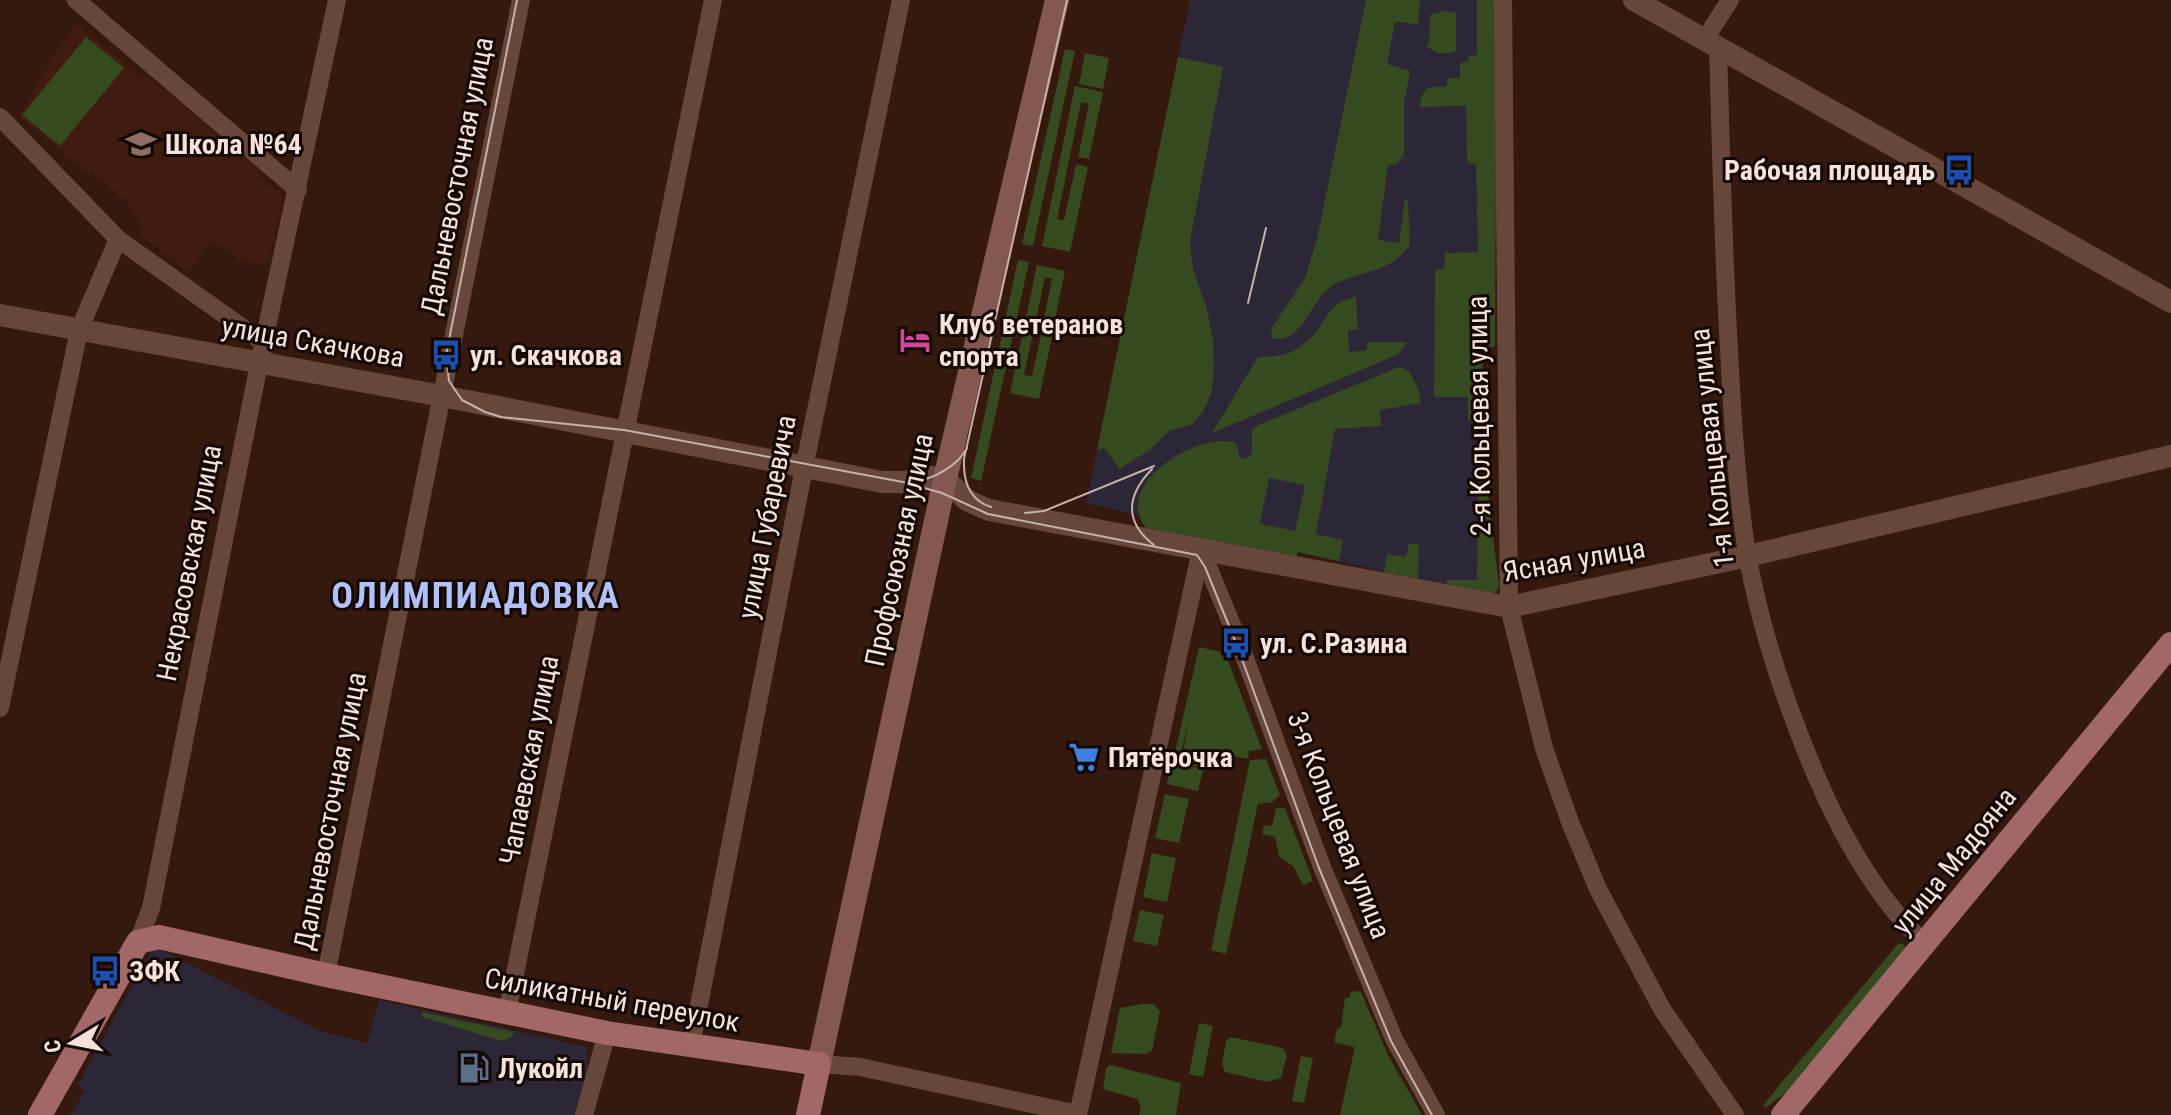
<svg xmlns="http://www.w3.org/2000/svg" width="2171" height="1115" font-family="'Roboto Condensed',sans-serif">
<style>
.industrial{fill:#2c2636}
.built{fill:#3f1c0f}
.green{fill:#364a20;fill-rule:evenodd}
.lines{fill:none;stroke-linecap:round;stroke-linejoin:round}
.minor{stroke:#67473b;stroke-width:18}
.tertiary{stroke:#67473b;stroke-width:22}
.secondary{stroke:#845751;stroke-width:24}
.primary{stroke:#a26767;stroke-width:24}
.tram{stroke:#c7b1a9;stroke-width:2}
.labels{text-anchor:middle;dominant-baseline:central;stroke-width:6;stroke-linejoin:round;paint-order:stroke}
.poi-label{font-size:28px;font-weight:bold;fill:#f6e2db;stroke:#140804;text-anchor:start}
.street-label{font-size:28px;fill:#f6e2db;stroke:#140804}
.district-label{font-size:36px;font-weight:bold;letter-spacing:2px;fill:#b2c2f9;stroke:#140804}
</style>
<rect width="100%" height="100%" fill="#35190e"/>
<g class="industrial">
<path d="M 1190,0 L 1487,0 L 1479,594 L 1086,503 Z"/>
<path d="M 154,946 L 320,1031 L 367,1043 L 379,1000 L 587,1047 L 587,1075 L 576,1115 L 71,1115 L 84,1092 L 78,1084 Z"/>
</g>
<path class="built" d="M 77,24 L 143,78 L 147,75 L 262,172 L 258,177 L 283,196 L 267,265 L 239,260 L 214,241 L 187,272 L 138,233 L 143,227 L 128,203 L 92,172 L 88,174 L 19,116 L 59,46 Z"/>
<g class="green">
<path d="M 1366,0 L 1420,0 L 1418,24 L 1395,22 L 1387,64 L 1410,71 L 1404,103 L 1404,156 L 1396,164 L 1388,165 L 1378,240 L 1399,243 L 1405,199 L 1408,201 L 1410,245 C 1386,276 1366,268 1335,284 C 1309,298 1306,342 1273,339 L 1271,329 L 1305,278 L 1317,239 Z"/>
<path d="M 1477,0 L 1497,0 L 1495,346 L 1483,350 L 1482,444 L 1499,585 L 1498,590 L 1493,594 L 1447,587 L 1447,580 L 1477,580 L 1479,421 L 1468,420 L 1468,397 L 1434,397 L 1435,270 L 1444,269 L 1445,253 L 1478,252 L 1476,164 L 1467,163 L 1466,106 L 1419,107 L 1422,95 L 1427,88 L 1447,86 L 1447,78 L 1460,78 L 1460,63 L 1468,62 L 1469,56 L 1477,55 Z"/>
<path d="M 1443,11 L 1456,13 L 1456,51 C 1444,55 1435,54 1426,45 L 1429,43 L 1430,15 Z"/>
<path d="M 86,37 L 124,68 L 60,146 L 22,115 Z"/>
<path d="M 1065,49 L 1075,51 L 1033,246 L 1022,244 Z"/>
<path d="M 1085,53 L 1109,58 L 1103,89 L 1079,84 Z"/>
<path d="M 1178,57 L 1223,67 L 1190,241 L 1193,269 L 1207,309 L 1213,340 L 1214,370 L 1211,394 L 1203,412 L 1192,424 L 1169,431 L 1151,449 L 1120,469 L 1104,448 L 1097,450 Z"/>
<path d="M 1075,86 L 1103,92 L 1089,159 L 1078,157 L 1089,104 L 1081,102 L 1057,219 L 1064,220 L 1076,164 L 1088,167 L 1070,252 L 1042,246 Z"/>
<path d="M 1018,260 L 1029,262 L 981,481 L 971,478 Z"/>
<path d="M 1037,265 L 1065,271 L 1054,324 L 1043,322 L 1052,279 L 1045,277 L 1024,375 L 1032,376 L 1042,330 L 1053,332 L 1039,399 L 1010,393 Z"/>
<path d="M 1356,297 L 1358,329 L 1348,331 L 1349,352 L 1367,350 L 1367,342 L 1407,342 L 1399,354 L 1212,433 L 1257,358 C 1264,355 1268,357 1276,356 C 1286,355 1297,350 1305,343 C 1328,326 1323,303 1356,297 Z"/>
<path d="M 1399,367 L 1409,371 L 1418,388 L 1421,403 L 1380,410 L 1381,426 L 1335,429 L 1316,534 L 1343,540 L 1339,561 L 1298,552 L 1296,557 L 1147,529 C 1109,485 1200,430 1236,443 L 1240,457 L 1245,459 L 1252,453 L 1252,430 L 1256,426 ZM 1269,478 L 1305,485 L 1295,531 L 1260,524 Z"/>
<path d="M 1409,543 L 1419,545 L 1418,580 L 1384,572 L 1387,554 L 1406,557 Z"/>
<path d="M 1199,647 L 1225,653 L 1262,749 L 1249,751 L 1248,759 L 1207,751 L 1203,768 L 1181,763 L 1189,719 L 1179,762 L 1173,761 Z"/>
<path d="M 1266,759 L 1280,795 L 1272,802 L 1258,804 L 1226,954 L 1211,950 L 1250,760 Z"/>
<path d="M 1172,763 L 1203,769 L 1198,791 L 1167,784 Z"/>
<path d="M 1165,794 L 1189,799 L 1179,843 L 1155,838 Z"/>
<path d="M 1276,808 L 1285,808 L 1313,881 L 1303,885 L 1293,866 L 1279,857 L 1275,837 L 1262,834 L 1264,825 L 1272,826 Z"/>
<path d="M 1152,853 L 1176,858 L 1167,902 L 1143,897 Z"/>
<path d="M 1140,910 L 1164,915 L 1157,946 L 1133,941 Z"/>
<path d="M 1902,943 L 1907,948 L 1791,1089 L 1765,1108 L 1763,1105 L 1898,944 Z"/>
<path d="M 1358,991 L 1361,992 L 1388,1055 L 1422,1115 L 1340,1115 L 1355,1047 L 1334,1042 L 1337,1029 L 1341,1027 L 1345,998 L 1349,998 L 1351,992 Z"/>
<path d="M 1143,1004 L 1153,1004 L 1160,1011 L 1152,1051 L 1145,1054 L 1111,1053 L 1120,1008 Z"/>
<path d="M 422,1012 L 514,1032 L 512,1037 L 502,1041 L 422,1017 Z"/>
<path d="M 1199,1023 L 1213,1026 L 1203,1077 L 1189,1074 Z"/>
<path d="M 1231,1037 L 1283,1048 L 1287,1055 L 1281,1078 L 1267,1082 L 1225,1072 L 1222,1064 L 1226,1041 Z"/>
<path d="M 1301,1056 L 1313,1058 L 1304,1103 L 1292,1101 Z"/>
<path d="M 1110,1065 L 1181,1083 L 1176,1115 L 1139,1115 L 1141,1107 L 1137,1099 L 1103,1089 L 1106,1068 Z"/>
</g>
<g class="lines">
<g class="minor">
<path d="M 76,0 L 298,190"/>
<path d="M 1503,0 L 1509,607 L 1544,748 L 1570,822 L 1598,889 L 1662,1009 L 1735,1115"/>
<path d="M 1705,39 L 1730,0"/>
<path d="M 1718,47 C 1721,148 1723,248 1729,349 C 1732,415 1736,482 1746,547 C 1759,626 1786,705 1817,778 C 1843,838 1877,899 1925,944"/>
<path d="M 0,117 L 118,239 L 264,343"/>
<path d="M 1201,550 L 1239,642 L 1322,867 L 1394,1039 L 1436,1115"/>
<path d="M 0,708 L 79,330 L 118,239"/>
<path d="M 138,942 L 151,908 L 259,364 L 337,0"/>
<path d="M 326,975 L 521,0"/>
<path d="M 507,1013 L 713,0"/>
<path d="M 691,1046 L 804,468 L 901,0"/>
<path d="M 819,1064 L 860,1067 L 1078,1114"/>
<path d="M 584,1115 L 607,1033"/>
<path d="M 1078,1115 L 1201,550"/>
</g>
<g class="tertiary">
<path d="M 1634,0 L 2171,302"/>
<path d="M 0,315 L 442,396 L 882,482 L 903,482 L 931,477 L 945,479 L 968,501 L 989,510 L 1509,607 L 1748,556 L 2171,456"/>
</g>
<path class="secondary" d="M 819,1064 L 945,479 L 1057,0"/>
<g class="primary">
<path d="M 40,1115 L 138,942 L 159,937 L 326,975 L 607,1033 L 819,1064 L 808,1115"/>
<path d="M 1783,1115 L 2171,644"/>
</g>
<g class="tram">
<path d="M 517,0 L 446,355 L 449,381 L 462,400 L 485,412 L 501,417 L 624,430 L 903,482 L 942,493 L 988,514 L 1197,555 L 1205,567 L 1236,643 L 1319,868 L 1391,1041 L 1432,1115"/>
<path d="M 1248,303 L 1266,228"/>
<path d="M 1152,469 C 1126,496 1124,522 1154,545"/>
<path d="M 911,482 C 932,480 957,467 967,448"/>
<path d="M 991,507 C 969,500 963,481 964,459 L 1067,0"/>
<path d="M 1025,513 L 1044,511 L 1154,466"/>
</g>
</g>
<defs>
<g id="school-bare" transform="scale(2.4)"><path d="M0-5L7-2L0 1L-7-2ZM-4 1L0 2.5L4 1V4Q0 6-4 4Z" fill="#8d6e63" stroke="#140804" stroke-width="2.5" paint-order="stroke"/></g>
<g id="bus-bare" transform="scale(2.4)"><path d="M-5-6H5V4H4V6H2V4H-2V6H-4V4H-5ZM-3.5-4V0h7V-4ZM-3.5 1.2v1.5H-2V1.2ZM2 1.2v1.5H3.5V1.2Z" fill="#1a4fb4" stroke="#140804" stroke-width="2.5" paint-order="stroke"/></g>
<g id="hotel-bare" transform="scale(2.4)"><path d="M-6-4.5h1.5V1H6V5H4.5V3h-9V5H-6ZM-4 0a1.8 1.8 0 1 1 3.6 0ZM.5 0V-2.5h3Q6-2.5 6 0Z" fill="#d1479c" stroke="#140804" stroke-width="2.5" paint-order="stroke"/></g>
<g id="supermarket-bare" transform="scale(2.4)"><path d="M-6-5.5h2.5l.6 2H6L4.5 2H-2.5L-4.4-4H-6ZM-1.5 3.2a1.3 1.3 0 1 0 .1 0ZM3 3.2a1.3 1.3 0 1 0 .1 0Z" fill="#3f7fe0" stroke="#140804" stroke-width="2.5" paint-order="stroke"/></g>
<g id="fuel-bare" transform="scale(2.4)"><path d="M-5.5-6h7V0h2V4h1.3V-2.5L3-4.5l.8-.8L6-3V5H2.5V1h-1V6h-7ZM-4.2-4.7v3.2H.2V-4.7Z" fill="#5c6f8a" stroke="#140804" stroke-width="2.5" paint-order="stroke"/></g>
</defs>
<g fill-rule="evenodd">
<use href="#school-bare" x="141" y="144"/>
<use href="#bus-bare" x="1959" y="170"/>
<use href="#hotel-bare" x="915" y="340"/>
<use href="#bus-bare" x="446" y="355"/>
<use href="#bus-bare" x="1236" y="643"/>
<use href="#supermarket-bare" x="1084" y="757"/>
<use href="#bus-bare" x="105" y="971"/>
<use href="#fuel-bare" x="474" y="1068"/>
</g>
<g class="labels">
<g class="poi-label">
<text x="165" y="144">Школа №64</text>
<text x="1935" y="170" text-anchor="end">Рабочая площадь</text>
<text x="939" y="324">Клуб ветеранов<tspan x="939" dy="32">спорта</tspan></text>
<text x="470" y="355">ул. Скачкова</text>
<text x="1260" y="643">ул. С.Разина</text>
<text x="1108" y="757">Пятёрочка</text>
<text x="129" y="971">ЗФК</text>
<text x="498" y="1068">Лукойл</text>
</g>
<g class="street-label">
<text transform="translate(457 176) rotate(-79)">Дальневосточная улица</text>
<text transform="translate(313 342) rotate(10)">улица Скачкова</text>
<text transform="translate(1479 416) rotate(-91)">2-я Кольцевая улица</text>
<text transform="translate(1712 448) rotate(-96)">1-я Кольцевая улица</text>
<text transform="translate(767 517) rotate(-79)">улица Губаревича</text>
<text transform="translate(899 550) rotate(-78)">Профсоюзная улица</text>
<text transform="translate(1574 560) rotate(-10)">Ясная улица</text>
<text transform="translate(189 563) rotate(-79)">Некрасовская улица</text>
<text transform="translate(529 760) rotate(-79)">Чапаевская улица</text>
<text transform="translate(330 811) rotate(-79)">Дальневосточная улица</text>
<text transform="translate(1339 825) rotate(69)">3-я Кольцевая улица</text>
<text transform="translate(1954 861) rotate(-51)">улица Мадояна</text>
<text transform="translate(612 1000) rotate(10)">Силикатный переулок</text>
</g>
<g class="district-label">
<text x="476" y="596">ОЛИМПИАДОВКА</text>
</g>
</g>
<g transform="translate(72 1043) rotate(260)" stroke="#140804" stroke-width="6" paint-order="stroke">
<path d="M0-6L14 30L0 20L-14 30Z" fill="#f6e2db"/>
<text y="-12" font-size="22" font-weight="bold" text-anchor="middle" fill="#f6e2db">С</text>
</g>
</svg>
